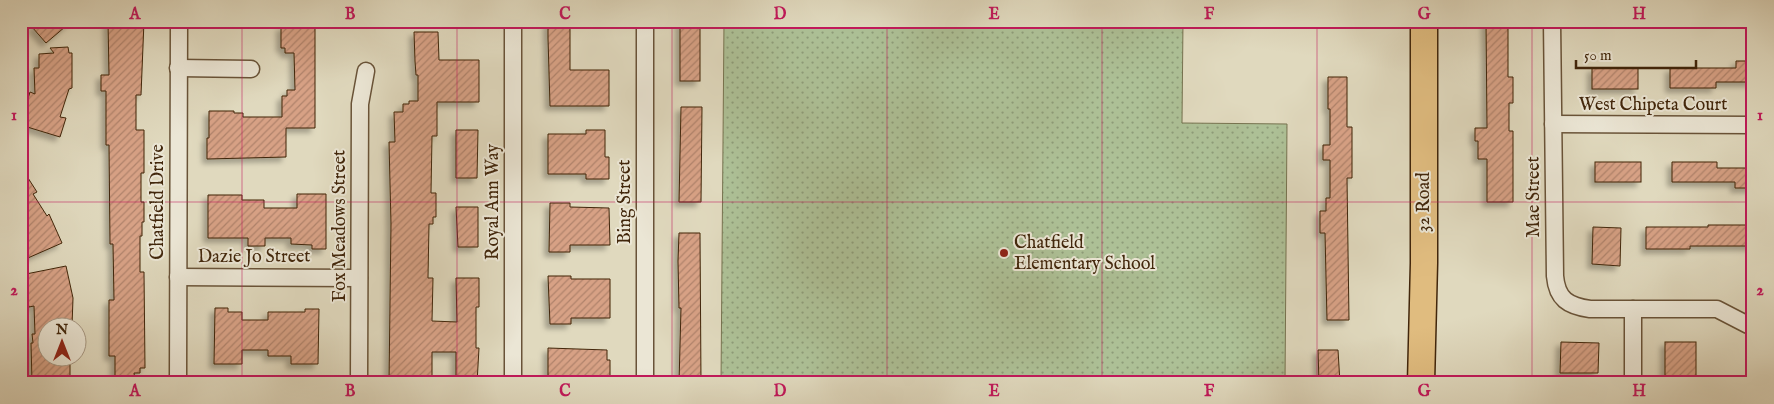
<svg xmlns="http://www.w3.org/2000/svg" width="1774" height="404" font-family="'IM FELL English',serif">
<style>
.green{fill:url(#green-dots);stroke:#777350}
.building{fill:url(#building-hatch);stroke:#41260b;filter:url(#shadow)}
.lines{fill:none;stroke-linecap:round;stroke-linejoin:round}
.minor-casing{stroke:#695338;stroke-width:19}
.primary-casing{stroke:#41260b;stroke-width:29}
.minor{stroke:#ebe6d5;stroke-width:16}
.primary{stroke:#e0bc7f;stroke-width:26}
.grid{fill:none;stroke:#c2185b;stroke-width:1;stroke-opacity:0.55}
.poi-dot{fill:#8f2418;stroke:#ebe6d5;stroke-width:2}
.labels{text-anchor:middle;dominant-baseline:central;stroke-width:4;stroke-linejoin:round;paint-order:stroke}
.street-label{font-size:18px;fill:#41260b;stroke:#ebe6d5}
.poi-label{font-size:18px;fill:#41260b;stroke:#ebe6d5;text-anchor:start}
.neatline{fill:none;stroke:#c2185b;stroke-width:2}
.grid-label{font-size:16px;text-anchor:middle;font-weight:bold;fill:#c2185b}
</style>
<defs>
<pattern id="green-dots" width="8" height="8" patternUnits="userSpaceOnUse" patternTransform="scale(1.25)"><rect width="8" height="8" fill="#adc096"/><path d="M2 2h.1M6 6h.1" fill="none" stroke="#8e9c79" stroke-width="1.8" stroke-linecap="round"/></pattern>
<pattern id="building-hatch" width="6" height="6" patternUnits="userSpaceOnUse" patternTransform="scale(1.25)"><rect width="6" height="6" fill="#d7a185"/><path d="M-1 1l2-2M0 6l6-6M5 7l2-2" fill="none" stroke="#b0836b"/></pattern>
<filter id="shadow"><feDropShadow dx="-4.5" dy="4.5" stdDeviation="2.5" flood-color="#0004"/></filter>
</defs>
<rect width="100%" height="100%" fill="#e0d9be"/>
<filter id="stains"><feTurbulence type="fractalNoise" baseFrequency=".004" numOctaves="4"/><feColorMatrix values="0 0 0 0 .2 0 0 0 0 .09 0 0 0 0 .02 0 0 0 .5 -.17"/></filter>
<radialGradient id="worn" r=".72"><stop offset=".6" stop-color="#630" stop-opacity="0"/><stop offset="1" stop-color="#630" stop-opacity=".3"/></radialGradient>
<path class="green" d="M 724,21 L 1183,21 L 1182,123 L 1287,124 L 1285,383 L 721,383 Z"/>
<g class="building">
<path d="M 40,21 L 72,21 L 46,43 L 32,27 Z"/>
<path d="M 108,21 L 144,21 L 141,95 L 136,95 L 136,130 L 144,130 L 144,173 L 141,173 L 141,202 L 144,202 L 144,222 L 142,222 L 142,236 L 140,236 L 140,272 L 144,272 L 145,368 L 140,368 L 140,373 L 134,373 L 135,381 L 115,381 L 115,356 L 109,356 L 109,300 L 114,300 L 113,244 L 110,244 L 109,145 L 106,145 L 106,91 L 101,91 L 101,75 L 109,75 Z"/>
<path d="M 296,21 L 315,21 L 315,128 L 286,128 L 286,157 L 207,159 L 207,138 L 209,138 L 209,111 L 234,111 L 234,113 L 243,113 L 243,117 L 282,117 L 282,96 L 287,96 L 287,90 L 295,90 L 294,53 L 285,53 L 285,48 L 281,48 L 281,26 L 296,26 Z"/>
<path d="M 550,21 L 570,21 L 570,70 L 609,70 L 609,106 L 550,106 L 548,38 L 548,23 L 550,23 Z"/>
<rect x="680" y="21" width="20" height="60"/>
<path d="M 1486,21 L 1508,21 L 1508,77 L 1513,77 L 1513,103 L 1509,103 L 1509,131 L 1513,131 L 1513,202 L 1487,202 L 1487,159 L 1478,159 L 1478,141 L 1475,141 L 1475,128 L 1487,128 Z"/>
<path d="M 414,32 L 438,32 L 439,60 L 479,60 L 479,102 L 437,102 L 437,136 L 432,136 L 431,193 L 436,193 L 436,217 L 433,217 L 433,224 L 429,224 L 428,278 L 433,278 L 432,321 L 457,322 L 456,278 L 479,278 L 479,307 L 476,307 L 476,348 L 479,348 L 477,383 L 456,383 L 456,352 L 432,352 L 432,383 L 389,383 L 391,224 L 389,142 L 395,142 L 394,112 L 403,112 L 403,104 L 409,104 L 409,101 L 418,101 L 418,75 L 416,75 L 415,61 Z"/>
<path d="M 68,47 L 69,53 L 72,53 L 72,88 L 69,89 L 60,117 L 66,118 L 60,137 L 24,126 L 28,113 L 24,112 L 30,92 L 35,94 L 34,68 L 39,68 L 39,54 L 54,53 L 50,48 Z"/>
<path d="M 1736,61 L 1753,61 L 1753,82 L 1716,82 L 1716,88 L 1670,88 L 1670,68 L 1736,68 Z"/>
<rect x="1592" y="68" width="46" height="21"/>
<path d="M 1328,77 L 1347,77 L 1347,127 L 1352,127 L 1352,178 L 1347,178 L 1349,320 L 1327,320 L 1325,233 L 1320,233 L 1320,211 L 1326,211 L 1326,198 L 1330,198 L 1330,160 L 1323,160 L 1323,145 L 1330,145 L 1330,109 L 1328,109 Z"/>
<path d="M 681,107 L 702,107 L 701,202 L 679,202 Z"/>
<path d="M 456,130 L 478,130 L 477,178 L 456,178 Z"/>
<path d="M 586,130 L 605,130 L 605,157 L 609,157 L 609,179 L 586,179 L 586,174 L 548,174 L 548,134 L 586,134 Z"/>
<rect x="1595" y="162" width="46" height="20"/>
<path d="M 1672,162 L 1717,162 L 1717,168 L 1753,168 L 1753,188 L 1735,188 L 1735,182 L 1672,182 Z"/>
<path d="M 21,167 L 37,192 L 33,194 L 47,216 L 49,214 L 62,243 L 21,261 Z"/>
<path d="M 297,194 L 326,194 L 326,249 L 312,249 L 312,245 L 291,244 L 291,238 L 265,238 L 265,246 L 248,246 L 248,238 L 208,238 L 208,195 L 242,195 L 242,200 L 264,200 L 264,208 L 297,208 Z"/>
<path d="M 550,203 L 570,203 L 570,207 L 609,208 L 610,245 L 570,245 L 570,252 L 549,252 Z"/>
<path d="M 456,207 L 478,207 L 478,247 L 458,247 Z"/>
<path d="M 1708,225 L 1753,225 L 1753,246 L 1690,246 L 1690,249 L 1646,249 L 1646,227 L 1708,227 Z"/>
<path d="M 1593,227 L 1621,228 L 1620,266 L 1592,264 Z"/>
<path d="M 679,233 L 700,233 L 701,383 L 679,383 L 681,308 L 679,308 L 678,261 Z"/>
<path d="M 66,266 L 73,298 L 72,326 L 48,326 L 48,356 L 70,356 L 70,383 L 32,383 L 31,343 L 33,343 L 32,334 L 35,334 L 34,306 L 29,307 L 21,275 Z"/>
<path d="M 548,276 L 571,276 L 571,279 L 610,279 L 610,318 L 571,318 L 571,324 L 550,324 Z"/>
<path d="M 215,308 L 228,308 L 228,312 L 242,312 L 242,320 L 268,320 L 268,312 L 305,312 L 305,309 L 319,309 L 318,364 L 291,364 L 291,356 L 268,356 L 268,350 L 242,350 L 242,364 L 214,364 Z"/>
<path d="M 1561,342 L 1599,343 L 1598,373 L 1560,373 Z"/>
<rect x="1665" y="342" width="31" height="41"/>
<path d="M 548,348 L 607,350 L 607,360 L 610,360 L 610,383 L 548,383 Z"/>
<path d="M 1318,350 L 1338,350 L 1340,383 L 1319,383 Z"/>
</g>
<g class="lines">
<g class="minor-casing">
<g id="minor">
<path d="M 513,21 L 513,383"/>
<path d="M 645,21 L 645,383"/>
<path d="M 1552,21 L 1555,276 C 1557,299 1568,306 1590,309 L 1717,309 L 1748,325"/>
<path d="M 178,68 L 251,69"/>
<path d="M 1553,124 L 1753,125"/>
<path d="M 178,277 L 359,278"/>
<path d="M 178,383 L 179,21"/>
<path d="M 359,383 L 360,104 L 366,71"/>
<path d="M 1633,383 L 1633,309"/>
</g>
</g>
<g class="primary-casing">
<path id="primary" d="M 1421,383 L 1424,263 L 1424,21"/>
</g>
<use href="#minor" class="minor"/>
<use href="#primary" class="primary"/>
</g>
<path class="grid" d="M 242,21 L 242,383M 457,21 L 457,383M 672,21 L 672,383M 887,21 L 887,383M 1102,21 L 1102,383M 1317,21 L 1317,383M 1532,21 L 1532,383M 21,202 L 1753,202"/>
<circle class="poi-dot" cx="1004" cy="253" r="5"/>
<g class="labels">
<g class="street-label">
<text x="1653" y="105">West Chipeta Court</text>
<text transform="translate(1534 197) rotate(-90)">Mae Street</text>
<text transform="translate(158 202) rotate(-90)">Chatfield Drive</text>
<text transform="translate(493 202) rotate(-90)">Royal Ann Way</text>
<text transform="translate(625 202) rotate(-90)">Bing Street</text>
<text transform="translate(1424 202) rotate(-90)">32 Road</text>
<text transform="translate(340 226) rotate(-90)">Fox Meadows Street</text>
<text x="254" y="257">Dazie Jo Street</text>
</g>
<g class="poi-label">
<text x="1014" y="243">Chatfield<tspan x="1014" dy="21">Elementary School</tspan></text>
</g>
</g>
<rect width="1774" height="404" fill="none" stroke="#e0d9be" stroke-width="55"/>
<g transform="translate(62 342)"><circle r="24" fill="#ebe6d5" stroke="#a79984"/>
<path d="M0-4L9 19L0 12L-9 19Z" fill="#8f2418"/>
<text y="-8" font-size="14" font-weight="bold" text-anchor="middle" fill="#41260b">N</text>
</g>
<path d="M1576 60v8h120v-8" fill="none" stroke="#41260b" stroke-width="2.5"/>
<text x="1584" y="60" font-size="15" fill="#41260b" stroke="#ebe6d5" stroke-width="4" paint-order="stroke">50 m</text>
<rect x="28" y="28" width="1718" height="348" class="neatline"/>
<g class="grid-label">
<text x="135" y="19">A</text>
<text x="350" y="19">B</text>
<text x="565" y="19">C</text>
<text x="780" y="19">D</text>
<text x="994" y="19">E</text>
<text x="1209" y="19">F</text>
<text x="1424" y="19">G</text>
<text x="1639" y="19">H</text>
<text x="14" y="120">1</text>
<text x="1760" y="120">1</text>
<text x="14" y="295">2</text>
<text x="1760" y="295">2</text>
<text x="135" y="396">A</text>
<text x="350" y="396">B</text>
<text x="565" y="396">C</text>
<text x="780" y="396">D</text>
<text x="994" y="396">E</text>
<text x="1209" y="396">F</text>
<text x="1424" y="396">G</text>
<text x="1639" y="396">H</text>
</g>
<rect width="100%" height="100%" filter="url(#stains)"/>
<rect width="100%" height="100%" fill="url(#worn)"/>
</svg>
